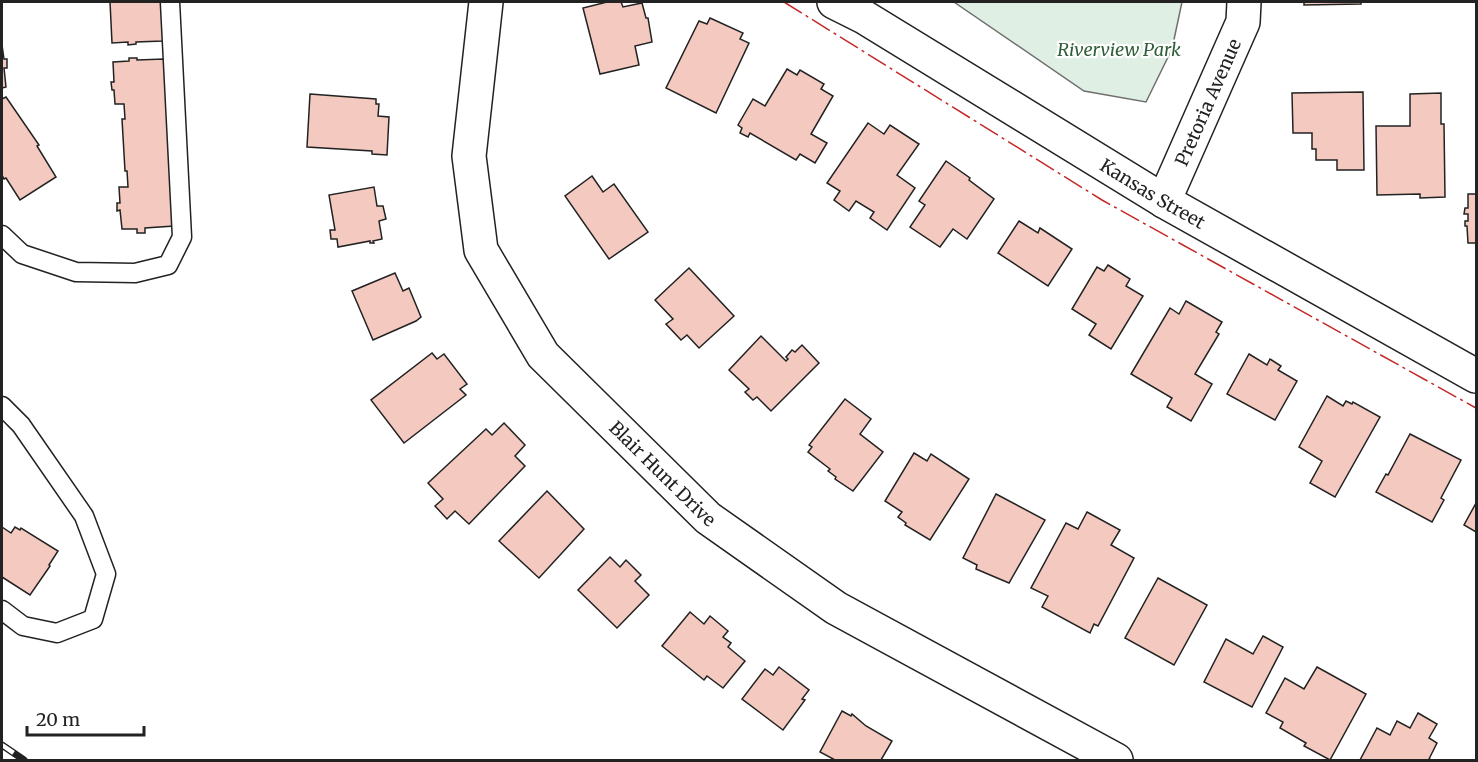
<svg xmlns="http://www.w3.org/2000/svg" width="1478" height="762" font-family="Merriweather,serif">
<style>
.green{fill:#e0efe3;stroke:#6f6f6f;stroke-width:1.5}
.building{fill:#f3c9c0;stroke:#222;stroke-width:1.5}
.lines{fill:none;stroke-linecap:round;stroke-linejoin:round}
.lane-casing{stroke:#222;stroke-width:21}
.street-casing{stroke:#222;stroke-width:36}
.secondary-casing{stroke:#222;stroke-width:36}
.lane{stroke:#fff;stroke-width:18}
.street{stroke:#fff;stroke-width:33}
.secondary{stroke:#fff;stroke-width:33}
.rail-casing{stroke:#222;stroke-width:7}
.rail{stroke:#fff;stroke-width:4.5;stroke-dasharray:14;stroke-linecap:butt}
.power{stroke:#c62828;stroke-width:1.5;stroke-dasharray:21 4.5 3 4.5;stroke-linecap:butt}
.labels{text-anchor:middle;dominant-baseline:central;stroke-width:4.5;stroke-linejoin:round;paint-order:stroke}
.park-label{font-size:18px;font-style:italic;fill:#2f5e38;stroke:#fff}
.street-label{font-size:18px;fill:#222;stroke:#fff}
</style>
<rect width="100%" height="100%" fill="#fff"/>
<path class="green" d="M 954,2 L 1182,2 L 1172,49 L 1146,102 L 1084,91 Z"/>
<g class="building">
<path d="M 110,2 L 161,2 L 163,41 L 136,42 L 136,44 L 128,45 L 128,42 L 112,43 Z"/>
<path d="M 607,2 L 621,2 L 623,7 L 642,3 L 646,18 L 648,18 L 652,42 L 635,46 L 639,65 L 600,74 L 583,8 Z"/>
<path d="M 1304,2 L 1361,2 L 1361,4 L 1304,5 Z"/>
<path d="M 710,18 L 743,33 L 740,39 L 749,43 L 716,113 L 666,88 L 699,21 L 707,24 Z"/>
<path d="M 2,45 L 4,59 L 7,59 L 7,68 L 4,68 L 6,87 L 2,88 Z"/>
<path d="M 129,58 L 137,58 L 137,60 L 164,59 L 174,226 L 145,228 L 145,233 L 137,233 L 137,229 L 122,229 L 120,210 L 117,211 L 117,203 L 120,203 L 119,187 L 128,187 L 127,171 L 125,171 L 122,119 L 125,119 L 124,104 L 115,104 L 114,90 L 112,90 L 111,82 L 114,82 L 113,62 L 129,61 Z"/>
<path d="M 787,69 L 797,75 L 800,70 L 824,84 L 821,89 L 833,96 L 811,134 L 827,143 L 815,163 L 800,154 L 796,160 L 750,133 L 748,137 L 740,133 L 742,128 L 738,125 L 753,99 L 765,106 Z"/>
<path d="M 1363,92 L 1364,170 L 1337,170 L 1337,160 L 1316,160 L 1316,149 L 1312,149 L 1312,133 L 1293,133 L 1292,93 Z"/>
<path d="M 1441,93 L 1441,124 L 1444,124 L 1445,197 L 1420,198 L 1420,194 L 1377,195 L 1376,126 L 1410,126 L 1410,94 Z"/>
<path d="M 310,94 L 376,99 L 376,104 L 379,104 L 378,116 L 389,117 L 387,155 L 372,154 L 372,151 L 307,147 Z"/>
<path d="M 6,97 L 39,145 L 37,146 L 56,177 L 20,200 L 6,178 L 4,179 L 2,175 L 2,99 Z"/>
<path d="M 868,123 L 884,134 L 890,125 L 919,144 L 897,175 L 915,188 L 887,230 L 870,218 L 874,212 L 856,201 L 849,211 L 834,200 L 840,191 L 827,183 Z"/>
<path d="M 946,161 L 970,178 L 969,180 L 994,199 L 967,239 L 953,229 L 940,247 L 910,227 L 925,205 L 919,201 Z"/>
<path d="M 592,176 L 603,192 L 614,184 L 648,232 L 609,259 L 565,196 Z"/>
<path d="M 374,187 L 377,206 L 383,206 L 386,219 L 379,221 L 382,239 L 373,241 L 374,243 L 370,243 L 370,241 L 338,247 L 337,239 L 331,239 L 330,230 L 335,230 L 329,195 Z"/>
<path d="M 1468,194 L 1476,194 L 1476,243 L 1468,243 L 1467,226 L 1465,226 L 1465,221 L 1468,221 L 1468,214 L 1464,214 L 1465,208 L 1468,208 Z"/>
<path d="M 1019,221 L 1038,233 L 1040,228 L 1072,249 L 1048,286 L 998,253 Z"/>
<path d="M 1108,265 L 1130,279 L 1126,286 L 1143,296 L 1111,349 L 1089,335 L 1096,324 L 1072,309 L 1097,267 L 1104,271 Z"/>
<path d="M 689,268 L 734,316 L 699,348 L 687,335 L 681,340 L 666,324 L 673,319 L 655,300 Z"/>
<path d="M 395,273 L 403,291 L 409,288 L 421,317 L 416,321 L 373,340 L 352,291 Z"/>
<path d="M 1186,301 L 1222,322 L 1216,332 L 1219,334 L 1195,374 L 1212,384 L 1191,421 L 1167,407 L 1172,398 L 1131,374 L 1170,308 L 1179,314 Z"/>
<path d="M 761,336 L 786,361 L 788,359 L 786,357 L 792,350 L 795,352 L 802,345 L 819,363 L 771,411 L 757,397 L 753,400 L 745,392 L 749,389 L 729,370 Z"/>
<path d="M 432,353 L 437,359 L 444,354 L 467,384 L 460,389 L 466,395 L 404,443 L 371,400 Z"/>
<path d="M 1249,354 L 1267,365 L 1270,359 L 1281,366 L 1278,370 L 1297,381 L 1275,420 L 1227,394 Z"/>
<path d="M 1327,396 L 1343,406 L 1346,401 L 1352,404 L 1353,402 L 1380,417 L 1335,497 L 1310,483 L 1322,461 L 1299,447 Z"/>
<path d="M 845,399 L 871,419 L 860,434 L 883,452 L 853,491 L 835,479 L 836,477 L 828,471 L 830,469 L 808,452 L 812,447 L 809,445 Z"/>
<path d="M 504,423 L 525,445 L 515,456 L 525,466 L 469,524 L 455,511 L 447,519 L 435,506 L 443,499 L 428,483 L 486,429 L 492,435 Z"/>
<path d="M 1410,434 L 1461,460 L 1441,498 L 1444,500 L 1432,522 L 1376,492 L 1386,474 L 1388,475 Z"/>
<path d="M 914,453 L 927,461 L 931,454 L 969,479 L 930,540 L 905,525 L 906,523 L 898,517 L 902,512 L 885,501 Z"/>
<path d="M 547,491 L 584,529 L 539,578 L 499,541 Z"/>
<path d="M 996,494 L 1045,520 L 1009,583 L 976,569 L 977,565 L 963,558 Z"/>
<path d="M 1476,503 L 1476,532 L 1464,525 Z"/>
<path d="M 1087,512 L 1120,530 L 1111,545 L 1134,558 L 1098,626 L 1094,624 L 1090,633 L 1042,607 L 1048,596 L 1031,588 L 1066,523 L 1078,529 Z"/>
<path d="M 2,527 L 11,533 L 15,527 L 20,530 L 21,528 L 58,551 L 49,565 L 50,566 L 30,595 L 2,577 Z"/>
<path d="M 610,557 L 620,567 L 626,560 L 641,575 L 635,581 L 649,595 L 617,628 L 578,590 Z"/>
<path d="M 1158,578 L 1207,605 L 1174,665 L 1125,638 Z"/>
<path d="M 690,612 L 704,624 L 710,616 L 728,631 L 723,637 L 731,643 L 728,647 L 745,661 L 723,688 L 707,676 L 704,680 L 662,646 Z"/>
<path d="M 1263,636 L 1283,647 L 1252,707 L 1204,682 L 1226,639 L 1253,654 Z"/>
<path d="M 779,667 L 809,690 L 802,699 L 805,700 L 783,730 L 742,699 L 765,669 L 773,675 Z"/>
<path d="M 1317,667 L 1366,694 L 1330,760 L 1304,746 L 1306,743 L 1280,728 L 1283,722 L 1266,713 L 1285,678 L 1304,689 Z"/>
<path d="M 842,711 L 851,716 L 852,714 L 866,726 L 892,741 L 881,760 L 835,760 L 820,752 Z"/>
<path d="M 1418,713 L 1437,724 L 1429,738 L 1437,743 L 1429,759 L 1432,760 L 1360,760 L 1377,728 L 1390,735 L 1397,721 L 1410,728 Z"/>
</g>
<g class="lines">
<g class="lane-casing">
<g id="lane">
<path d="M 2,235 L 22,254 L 76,272 L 135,273 L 168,265 L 182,237 L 170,2"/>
<path d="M 2,406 L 21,425 L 84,516 L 106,574 L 93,619 L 57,633 L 23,626 L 2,610"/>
</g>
</g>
<g class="street-casing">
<g id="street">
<path id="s1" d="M 486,2 L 469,156 L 481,250 L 543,355 L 708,518 L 836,608 L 1116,760"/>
<path id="s2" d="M 1164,201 L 1243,22 L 1244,2"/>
</g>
</g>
<g class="secondary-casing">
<g id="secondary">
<path id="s3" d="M 834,2 L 864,17 L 1164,201 L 1476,376"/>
</g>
</g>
<use href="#lane" class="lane"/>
<use href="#street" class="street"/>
<use href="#secondary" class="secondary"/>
<g class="rail-casing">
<path id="rail" d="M 2,745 L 24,760"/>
</g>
<use href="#rail" class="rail"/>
<path class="power" d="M 784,2 L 1102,200 L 1476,408"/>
</g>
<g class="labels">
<g class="park-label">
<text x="1119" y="49">Riverview Park</text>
</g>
<g class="street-label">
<text stroke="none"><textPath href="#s2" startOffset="108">Pretoria Avenue</textPath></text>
<text stroke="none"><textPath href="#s3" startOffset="372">Kansas Street</textPath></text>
<text stroke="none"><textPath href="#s1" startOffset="540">Blair Hunt Drive</textPath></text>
</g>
</g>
<rect width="1478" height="762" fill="none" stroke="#222222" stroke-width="6"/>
<path d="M27 726v9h117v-9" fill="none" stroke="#222222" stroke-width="3"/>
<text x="36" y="726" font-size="18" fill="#222222" stroke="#ffffff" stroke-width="4.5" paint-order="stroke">20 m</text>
</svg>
